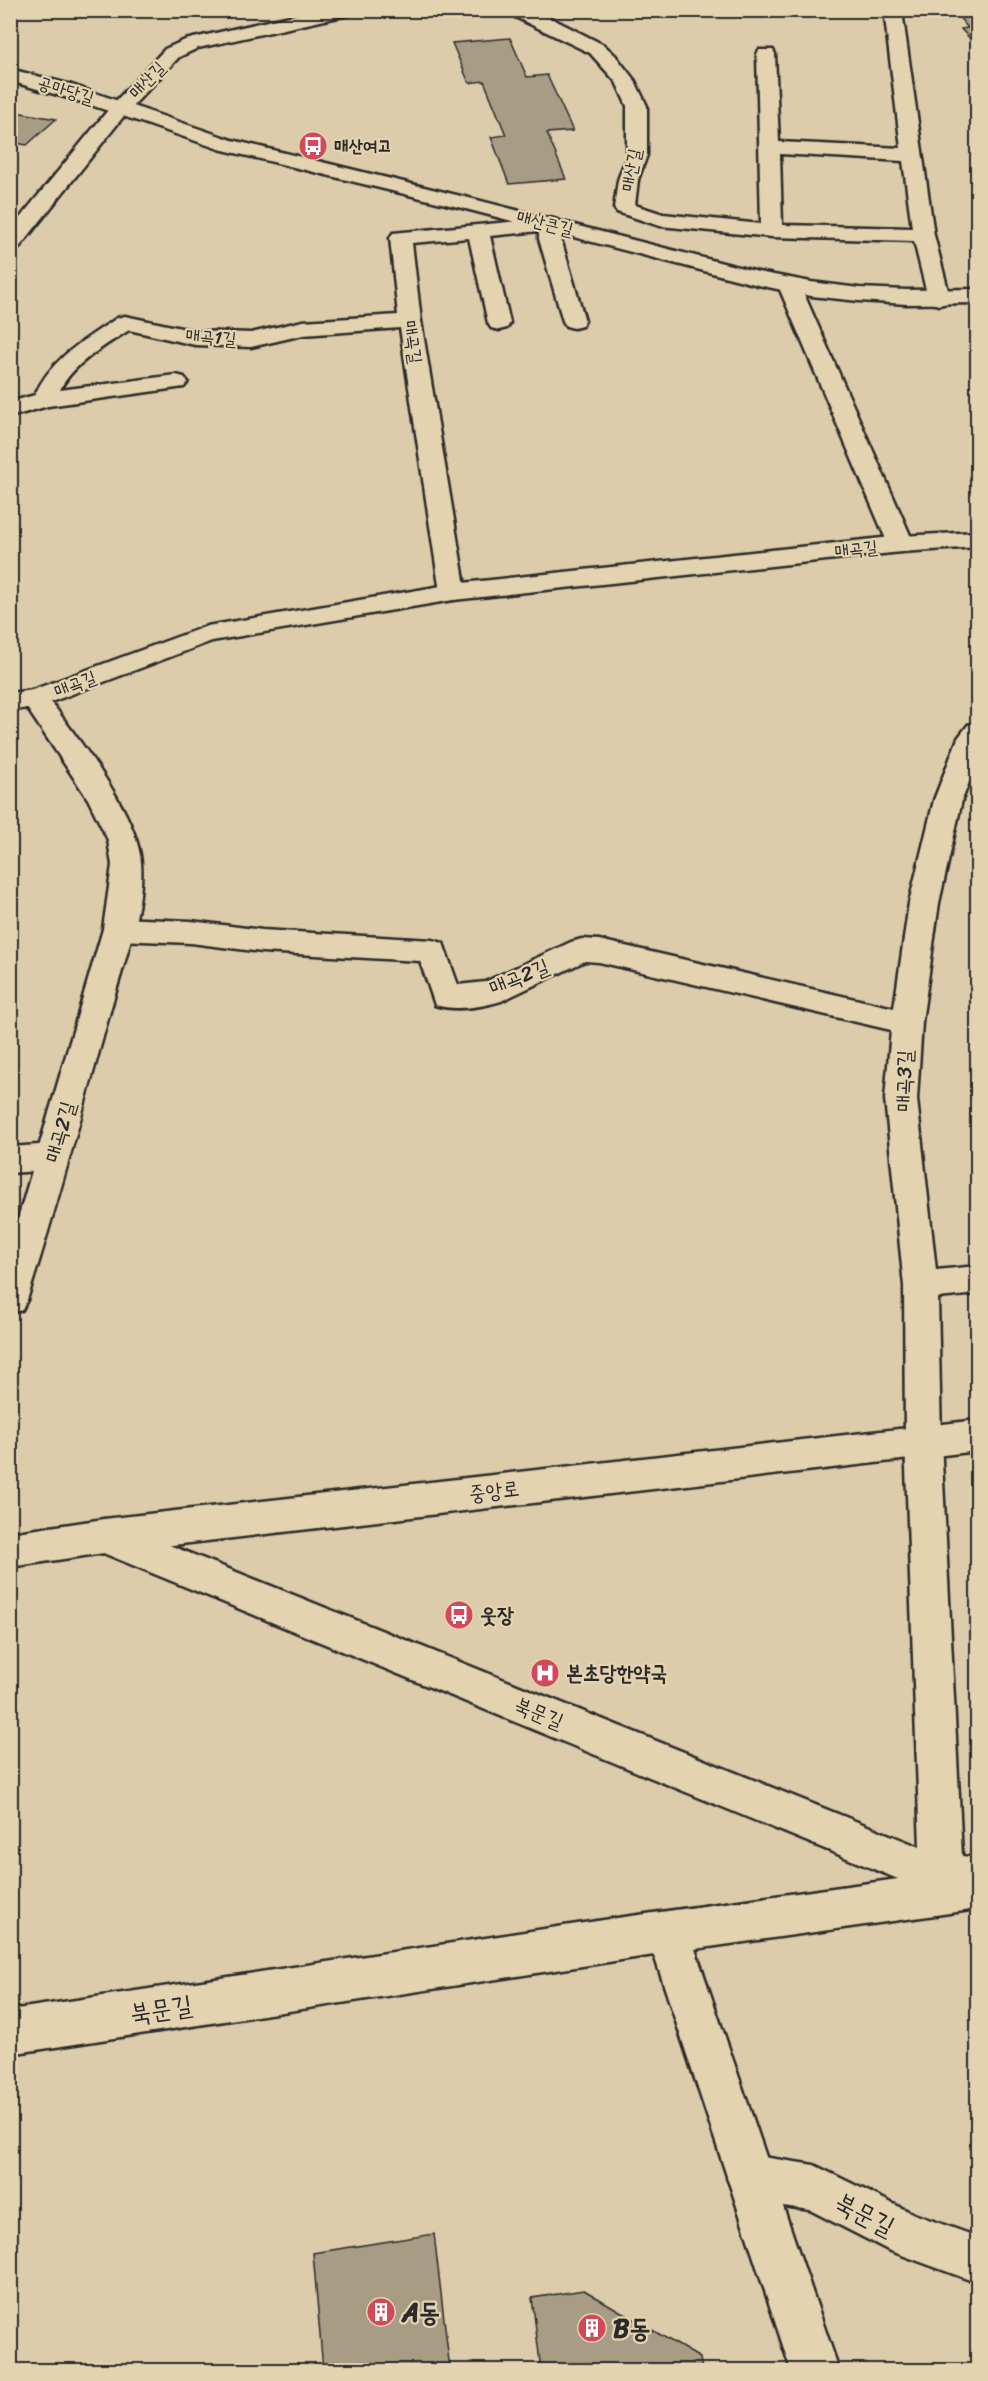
<svg xmlns="http://www.w3.org/2000/svg" width="988" height="2381" font-family="Sriracha,'Poor Story',sans-serif">
<style>
.building{fill:#a89c85;stroke:#2b2b2b;stroke-width:1.5}
.lines{fill:none;stroke-linecap:round;stroke-linejoin:round}
.service-casing{stroke:#2b2b2b;stroke-width:5}
.minor-casing{stroke:#2b2b2b;stroke-width:5}
.tertiary-casing{stroke:#2b2b2b;stroke-width:5}
.primary-casing{stroke:#2b2b2b;stroke-width:5}
.service{fill:#e4d3b0;fill-rule:evenodd}
.minor{fill:#e4d3b0;fill-rule:evenodd}
.tertiary{fill:#e4d3b0;fill-rule:evenodd}
.primary{fill:#e4d3b0;fill-rule:evenodd}
.labels{text-anchor:middle;dominant-baseline:central;stroke-width:4.5;stroke-linejoin:round;paint-order:stroke}
.far-street-label{font-size:18px;fill:#2b2b2b;stroke:#e4d3b0}
.far-poi-label{font-size:18px;font-weight:bold;fill:#2b2b2b;stroke:#e4d3b0;text-anchor:start}
.street-label{font-size:21px;fill:#2b2b2b;stroke:#e4d3b0}
.poi-label{font-size:21px;font-weight:bold;fill:#2b2b2b;stroke:#e4d3b0;text-anchor:start}
.near-street-label{font-size:26px;fill:#2b2b2b;stroke:#e4d3b0}
.near-poi-label{font-size:26px;font-weight:bold;fill:#2b2b2b;stroke:#e4d3b0;text-anchor:start}
</style>
<rect width="100%" height="100%" fill="#ddccab"/>
<filter id="ink" filterUnits="userSpaceOnUse"><feTurbulence type="fractalNoise" baseFrequency=".0167" numOctaves="2"/><feDisplacementMap in="SourceGraphic" scale="12" xChannelSelector="R" yChannelSelector="G"/><feConvolveMatrix kernelMatrix="1 2 1 2 8 2 1 2 1" color-interpolation-filters="sRGB"/></filter>
<g filter="url(#ink)">
<g class="building">
<path d="M 953,10 L 978,10 L 978,47 L 961,29 L 968,28 Z"/>
<path d="M 510,38 L 527,77 L 547,75 L 573,131 L 547,133 L 566,179 L 509,184 L 491,137 L 506,135 L 484,81 L 469,83 L 452,43 Z"/>
<path d="M 10,111 L 56,119 L 27,145 L 10,142 Z"/>
<path d="M 434,2234 L 450,2370 L 323,2370 L 313,2253 Z"/>
<path d="M 584,2290 L 700,2358 L 702,2370 L 541,2370 L 532,2298 Z"/>
</g>
<g class="lines">
<g class="service-casing">
<g id="service">
<path d="M 550,218 L 557,220 L 561,224 L 561,239 L 585,321 L 582,326 L 574,328 L 566,326 L 563,321 L 539,239 L 539,231 L 490,236 L 510,323 L 507,328 L 499,330 L 491,328 L 488,323 L 469,238 L 412,243 L 421,321 L 466,592 L 462,598 L 453,600 L 444,598 L 440,592 L 400,328 L 303,335 L 251,347 L 195,345 L 129,330 C 105,346 73,363 60,390 L 176,375 L 184,377 L 188,382 L 184,387 L 48,406 L 10,417 L 10,402 L 35,395 C 51,358 86,339 117,318 L 125,316 L 195,331 L 251,333 L 303,321 L 398,315 L 390,238 L 393,233 Z"/>
<path d="M 978,722 L 978,760 L 962,800 L 939,903 L 922,1022 L 917,1099 L 936,1270 L 978,1266 L 978,1294 L 938,1298 L 941,1441 L 936,1452 L 923,1457 L 910,1452 L 905,1441 L 904,1286 L 885,1099 L 891,1030 L 599,962 L 585,961 L 501,1001 C 481,1007 455,1011 435,1005 L 420,961 L 262,952 L 191,943 L 118,940 L 107,936 L 103,929 L 107,922 L 118,918 L 191,921 L 262,930 L 432,940 L 443,943 L 458,985 L 485,982 L 571,942 L 582,939 L 599,940 L 894,1008 L 909,903 L 934,800 L 958,738 L 968,725 Z"/>
<path d="M 53,1144 L 65,1148 L 69,1157 L 65,1166 L 53,1170 L 10,1173 L 10,1147 Z"/>
<path d="M 750,2155 L 814,2165 L 914,2214 L 978,2237 L 978,2283 L 888,2250 L 810,2210 L 750,2201 L 734,2194 L 727,2178 L 734,2162 Z"/>
</g>
</g>
<g class="minor-casing">
<g id="minor">
<path d="M 316,10 L 352,10 L 350,14 L 343,16 L 198,48 L 179,57 L 127,112 L 18,249 L 10,250 L 10,230 L 113,104 L 165,49 L 185,40 Z"/>
<path d="M 507,10 L 535,10 L 604,45 L 615,55 L 635,81 L 647,106 L 647,155 L 638,180 L 635,205 L 663,214 L 761,224 L 757,54 L 759,50 L 773,50 L 775,54 L 779,142 L 901,148 L 885,18 L 880,10 L 899,10 L 903,18 L 934,235 L 950,298 L 947,303 L 939,305 L 931,303 L 928,298 L 914,241 L 772,237 L 660,226 L 617,212 L 614,208 L 618,180 L 627,155 L 627,106 L 616,82 L 590,53 L 509,14 ZM 780,154 L 903,161 L 912,228 L 782,225 Z"/>
<path d="M 789,278 L 797,280 L 800,285 L 914,544 L 910,549 L 901,552 L 892,549 L 888,544 L 778,285 L 781,280 Z"/>
<path d="M 34,690 L 44,693 L 47,699 L 44,705 L 10,711 L 10,693 Z"/>
<path d="M 923,1425 L 936,1430 L 941,1441 L 962,1856 L 978,1858 L 978,1909 L 695,1949 L 839,2370 L 791,2370 L 654,1955 L 10,2054 L 10,2010 L 617,1918 L 898,1879 L 91,1548 L 85,1536 L 91,1524 L 104,1519 L 117,1524 L 920,1847 L 905,1441 L 910,1430 Z"/>
</g>
</g>
<g class="tertiary-casing">
<g id="tertiary">
<path d="M 10,69 L 72,85 L 232,140 L 477,200 L 758,272 L 811,282 L 859,288 L 907,290 L 978,289 L 978,303 L 907,304 L 859,301 L 811,296 L 758,285 L 462,208 L 219,149 L 85,103 L 10,81 Z"/>
<path d="M 978,532 L 978,547 L 901,552 L 453,600 L 212,641 L 51,702 C 80,742 132,807 140,855 C 148,900 121,971 109,1015 C 83,1110 57,1206 27,1300 L 22,1310 L 10,1314 L 10,1246 L 103,929 L 112,865 L 108,840 L 88,799 L 21,699 L 24,693 L 207,626 L 453,584 L 901,536 Z"/>
</g>
</g>
<g class="primary-casing">
<path id="primary" d="M 978,1420 L 978,1451 L 104,1553 L 10,1567 L 10,1533 L 104,1519 Z"/>
</g>
<use href="#service" class="service"/>
<use href="#minor" class="minor"/>
<use href="#tertiary" class="tertiary"/>
<use href="#primary" class="primary"/>
</g>
</g>
<defs>
<g id="bus-disc" transform="scale(1.5)"><circle r="9.5" fill="#d1495b" stroke="#e4d3b0"/><path d="M-5-6H5V4H4V6H2V4H-2V6H-4V4H-5ZM-3.5-4V0h7V-4ZM-3.5 1.2v1.5H-2V1.2ZM2 1.2v1.5H3.5V1.2Z" fill="#fff"/></g>
<g id="hospital-disc" transform="scale(1.5)"><circle r="9.5" fill="#d1495b" stroke="#e4d3b0"/><path d="M-5-5h3v3.5h4V-5h3V5h-3V1.5h-4V5h-3Z" fill="#fff"/></g>
<g id="building-disc" transform="scale(1.5)"><circle r="9.5" fill="#d1495b" stroke="#e4d3b0"/><path d="M-4-6H4V6H1V3H-1V6H-4ZM-2.5-4.3h1.7v1.8h-1.7ZM.8-4.3h1.7v1.8H.8ZM-2.5-1h1.7V.8h-1.7ZM.8-1h1.7V.8H.8Z" fill="#fff"/></g>
</defs>
<g fill-rule="evenodd">
<use href="#bus-disc" x="313" y="146"/>
<use href="#bus-disc" x="459" y="1615"/>
<use href="#hospital-disc" x="545" y="1673"/>
<use href="#building-disc" x="381" y="2312"/>
<use href="#building-disc" x="592" y="2328"/>
</g>
<g class="labels">
<g class="far-street-label">
<text transform="translate(147 80) rotate(-46)">매산길</text>
<text transform="translate(66 90) rotate(17)">공마당길</text>
<text transform="translate(631 170) rotate(-79)">매산길</text>
<text transform="translate(545 223) rotate(14)">매산큰길</text>
<text transform="translate(211 337) rotate(5)">매곡1길</text>
<text transform="translate(413 342) rotate(82)">매곡길</text>
<text transform="translate(856 549) rotate(-6)">매곡길</text>
<text transform="translate(75 684) rotate(-21)">매곡길</text>
</g>
<g class="far-poi-label">
<text x="334" y="146">매산여고</text>
</g>
<g class="street-label">
<text transform="translate(519 977) rotate(-22)">매곡2길</text>
<text transform="translate(904 1081) rotate(-88)">매곡3길</text>
<text transform="translate(60 1132) rotate(-74)">매곡2길</text>
<text transform="translate(494 1491) rotate(-7)">중앙로</text>
<text transform="translate(539 1713) rotate(22)">북문길</text>
</g>
<g class="poi-label">
<text x="480" y="1615">웃장</text>
<text x="566" y="1673">본초당한약국</text>
</g>
<g class="near-street-label">
<text transform="translate(161 2009) rotate(-9)">북문길</text>
<text transform="translate(865 2214) rotate(27)">북문길</text>
</g>
<g class="near-poi-label">
<text x="402" y="2312">A동</text>
<text x="613" y="2328">B동</text>
</g>
</g>
<rect width="988" height="2381" fill="none" stroke="#e4d3b0" stroke-width="36"/>
<rect x="18" y="18" width="952" height="2345" fill="none" stroke="#2b2b2b" stroke-width="2" filter="url(#ink)"/>
</svg>
